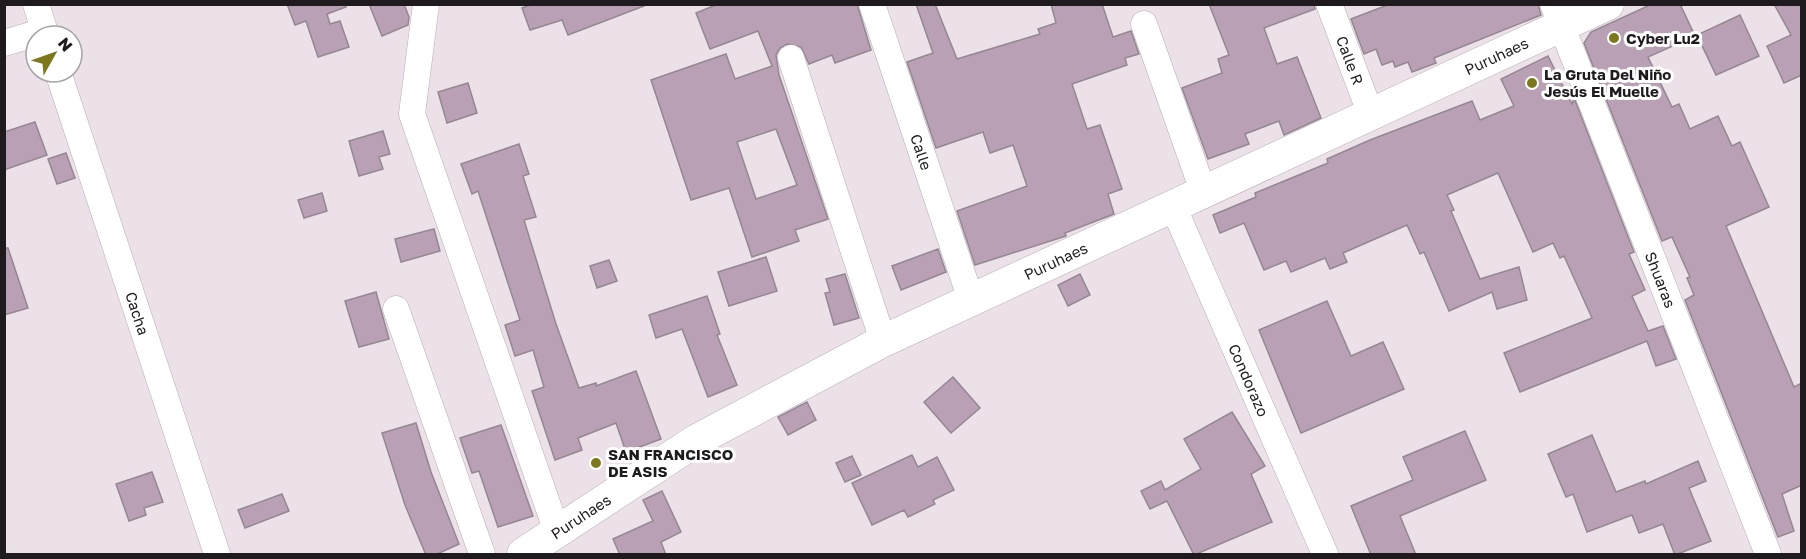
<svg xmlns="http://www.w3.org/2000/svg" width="1806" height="559" font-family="'Golos Text',sans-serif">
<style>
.building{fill:#baa0b5;stroke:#938891;stroke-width:1.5;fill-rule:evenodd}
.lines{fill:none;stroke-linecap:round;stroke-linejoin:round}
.minor-casing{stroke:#b7acb4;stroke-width:27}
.tertiary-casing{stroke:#b7acb4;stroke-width:33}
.minor{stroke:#fff;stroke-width:26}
.tertiary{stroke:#fff;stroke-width:32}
.poi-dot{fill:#7e781d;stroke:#fff;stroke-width:2}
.labels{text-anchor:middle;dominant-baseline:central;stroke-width:6;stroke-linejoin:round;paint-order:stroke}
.poi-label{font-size:15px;font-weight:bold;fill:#1e1a1d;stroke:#fff;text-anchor:start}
.street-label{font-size:15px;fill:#1e1a1d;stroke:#fff}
</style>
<rect width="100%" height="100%" fill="#ece0e9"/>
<g class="building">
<path d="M 287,4 L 346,4 L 346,7 L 327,14 L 330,24 L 340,21 L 349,47 L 318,57 L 306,21 L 295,25 Z"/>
<path d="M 369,4 L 404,4 L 409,17 L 408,25 L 382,36 Z"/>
<path d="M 533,4 L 644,4 L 644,6 L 568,35 L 562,20 L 530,30 L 522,8 Z"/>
<path d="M 718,4 L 857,4 L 871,50 L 835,63 L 832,55 L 809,64 L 801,47 L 787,44 L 780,48 L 776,55 L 779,75 L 828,219 L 795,230 L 799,241 L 752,257 L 729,188 L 691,200 L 651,80 L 726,54 L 735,79 L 772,66 L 758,31 L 710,49 L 696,13 ZM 776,129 L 797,185 L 756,199 L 737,142 Z"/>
<path d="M 916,4 L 935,4 L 957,59 L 1040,34 L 1038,29 L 1056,23 L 1051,4 L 1102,4 L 1113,37 L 1131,31 L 1139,54 L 1125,58 L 1127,65 L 1072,84 L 1087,129 L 1100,125 L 1122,189 L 1108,194 L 1114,214 L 1065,233 L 1066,236 L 975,265 L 957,211 L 1027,186 L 1013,145 L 990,153 L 983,132 L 936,148 L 907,62 L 933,53 Z"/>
<path d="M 1209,4 L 1314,4 L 1315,9 L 1264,28 L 1277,64 L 1297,57 L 1321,118 L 1284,135 L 1279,121 L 1245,134 L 1249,144 L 1208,159 L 1182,88 L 1222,73 L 1218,59 L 1229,55 Z"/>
<path d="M 1390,4 L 1538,4 L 1541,15 L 1434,58 L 1436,63 L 1412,72 L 1408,62 L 1395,67 L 1393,61 L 1382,65 L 1376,49 L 1364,54 L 1351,19 Z"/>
<path d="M 1652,4 L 1680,4 L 1695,36 L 1648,57 L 1672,107 L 1679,104 L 1690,129 L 1718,116 L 1732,146 L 1740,142 L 1769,207 L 1726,226 L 1794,387 L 1802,383 L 1802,485 L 1782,494 L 1794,531 L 1778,537 L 1685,300 L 1694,295 L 1687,278 L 1690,277 L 1672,237 L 1662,241 L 1584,43 L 1591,32 Z"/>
<path d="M 1774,4 L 1802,4 L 1802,75 L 1784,83 L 1767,46 L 1791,35 Z"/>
<path d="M 1740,15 L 1759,56 L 1716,75 L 1697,35 Z"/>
<path d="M 1548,56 L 1572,104 L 1574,98 L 1634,252 L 1629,254 L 1645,290 L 1632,296 L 1648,331 L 1663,326 L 1676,359 L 1656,366 L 1647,341 L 1520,392 L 1504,353 L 1592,318 L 1564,256 L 1560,258 L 1553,243 L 1533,252 L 1498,173 L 1447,195 L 1454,210 L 1451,211 L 1480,279 L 1519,267 L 1527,300 L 1497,309 L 1492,292 L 1449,311 L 1424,252 L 1420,254 L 1407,225 L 1343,253 L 1347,262 L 1330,269 L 1325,258 L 1291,272 L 1286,261 L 1264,270 L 1244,223 L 1220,233 L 1213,215 L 1256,197 L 1255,193 L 1328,163 L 1327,159 L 1370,140 L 1472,101 L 1480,120 L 1514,106 L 1501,79 Z"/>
<path d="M 468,83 L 477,113 L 447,123 L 438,92 Z"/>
<path d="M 35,122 L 47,155 L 4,170 L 4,132 Z"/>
<path d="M 383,131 L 390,154 L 379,157 L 383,169 L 359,176 L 349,141 Z"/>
<path d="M 519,144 L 529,174 L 523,176 L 536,217 L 524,220 L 556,324 L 579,388 L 596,383 L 596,386 L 636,371 L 661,439 L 626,452 L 616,423 L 578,438 L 582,450 L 555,460 L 532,391 L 544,387 L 533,350 L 515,356 L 505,325 L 520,320 L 478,191 L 472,194 L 461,164 Z"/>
<path d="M 66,153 L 75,178 L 57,184 L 48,159 Z"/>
<path d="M 322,193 L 327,211 L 304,218 L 298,200 Z"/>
<path d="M 434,229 L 440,251 L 401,262 L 395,239 Z"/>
<path d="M 4,248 L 8,248 L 28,308 L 4,315 Z"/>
<path d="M 938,249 L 946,272 L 901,290 L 892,266 Z"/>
<path d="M 766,257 L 777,291 L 729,306 L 718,272 Z"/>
<path d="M 609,260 L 617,281 L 597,288 L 590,266 Z"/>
<path d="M 845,274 L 859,318 L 834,325 L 825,293 L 830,292 L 826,279 Z"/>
<path d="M 1080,274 L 1090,295 L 1068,306 L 1058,285 Z"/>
<path d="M 376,292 L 389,339 L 359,347 L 345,301 Z"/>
<path d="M 707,296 L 720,334 L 717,335 L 737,385 L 708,397 L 682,329 L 656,338 L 649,315 Z"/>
<path d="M 1327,301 L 1351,356 L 1383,342 L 1404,389 L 1301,433 L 1259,330 Z"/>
<path d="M 953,377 L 980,408 L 951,433 L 924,402 Z"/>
<path d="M 807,402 L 816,420 L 788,435 L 778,417 Z"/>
<path d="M 1232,412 L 1265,466 L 1251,474 L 1272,522 L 1194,555 L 1167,501 L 1150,509 L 1141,491 L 1161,481 L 1165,490 L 1201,469 L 1184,439 Z"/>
<path d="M 416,423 L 431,472 L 459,544 L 435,555 L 426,555 L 405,505 L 382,433 Z"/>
<path d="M 501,425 L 533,516 L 498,527 L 479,471 L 472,473 L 460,438 Z"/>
<path d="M 1465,431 L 1486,480 L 1400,516 L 1416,555 L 1371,555 L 1351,506 L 1413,480 L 1403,457 Z"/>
<path d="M 1592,435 L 1616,492 L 1645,481 L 1646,484 L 1698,461 L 1706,481 L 1689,488 L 1711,541 L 1675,555 L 1663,524 L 1639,533 L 1632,515 L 1587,532 L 1573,494 L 1566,497 L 1548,454 Z"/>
<path d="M 912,455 L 918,467 L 937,457 L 954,490 L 933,500 L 935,504 L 908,517 L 904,510 L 872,525 L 852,483 Z"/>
<path d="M 852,456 L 861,475 L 845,482 L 836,463 Z"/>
<path d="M 152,472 L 163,502 L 144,508 L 146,515 L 129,521 L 116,484 Z"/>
<path d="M 662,491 L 681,532 L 661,542 L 666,555 L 620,555 L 613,539 L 653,521 L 643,500 Z"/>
<path d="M 282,494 L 289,511 L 245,528 L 238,510 Z"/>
</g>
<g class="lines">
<g class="minor-casing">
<g id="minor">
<path d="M 36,4 L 46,36"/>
<path d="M 426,4 L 412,114 L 557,532"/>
<path id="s1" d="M 872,4 L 971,300"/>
<path id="s2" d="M 1329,4 L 1371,115"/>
<path id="s3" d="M 1553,4 L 1768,554"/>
<path d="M 1144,24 L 1203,191"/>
<path d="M 4,43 L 45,31"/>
<path d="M 791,58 L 883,341"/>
<path id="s4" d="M 58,72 L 217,554"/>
<path id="s5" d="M 1173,206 L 1325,554"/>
<path d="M 396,309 L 482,554"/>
</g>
</g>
<g class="tertiary-casing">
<g id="tertiary">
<path id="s6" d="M 523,554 L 697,440 L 883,341 L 1608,4"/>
</g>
</g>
<use href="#minor" class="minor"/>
<use href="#tertiary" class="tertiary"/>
</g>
<g class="poi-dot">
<circle cx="1614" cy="38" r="6"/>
<circle cx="1532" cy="83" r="6"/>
<circle cx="596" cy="463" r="6"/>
</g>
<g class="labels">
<g class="poi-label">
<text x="1626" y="38">Cyber Lu2</text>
<text x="1544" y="74">La Gruta Del Niño<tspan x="1544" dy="17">Jesús El Muelle</tspan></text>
<text x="608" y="454">SAN FRANCISCO<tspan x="608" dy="17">DE ASIS</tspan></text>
</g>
<g class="street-label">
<text stroke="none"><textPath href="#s6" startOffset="1095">Puruhaes</textPath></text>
<text stroke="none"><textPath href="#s2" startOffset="60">Calle R</textPath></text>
<text stroke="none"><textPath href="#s1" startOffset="156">Calle</textPath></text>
<text stroke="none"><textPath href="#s6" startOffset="609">Puruhaes</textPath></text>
<text stroke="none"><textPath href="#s3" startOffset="296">Shuaras</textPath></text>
<text stroke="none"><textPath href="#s4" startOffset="254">Cacha</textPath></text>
<text stroke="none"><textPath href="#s5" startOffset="190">Condorazo</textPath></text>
<text stroke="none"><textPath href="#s6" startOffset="69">Puruhaes</textPath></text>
</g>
</g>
<rect width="1806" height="559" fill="none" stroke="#1e1a1d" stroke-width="12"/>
<g transform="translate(54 54) rotate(50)"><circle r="28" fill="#ffffff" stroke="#a5a3a5" stroke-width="1.5"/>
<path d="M0-4.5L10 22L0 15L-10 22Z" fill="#7e781d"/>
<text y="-9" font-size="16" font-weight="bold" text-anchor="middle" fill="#1e1a1d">N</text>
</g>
</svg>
